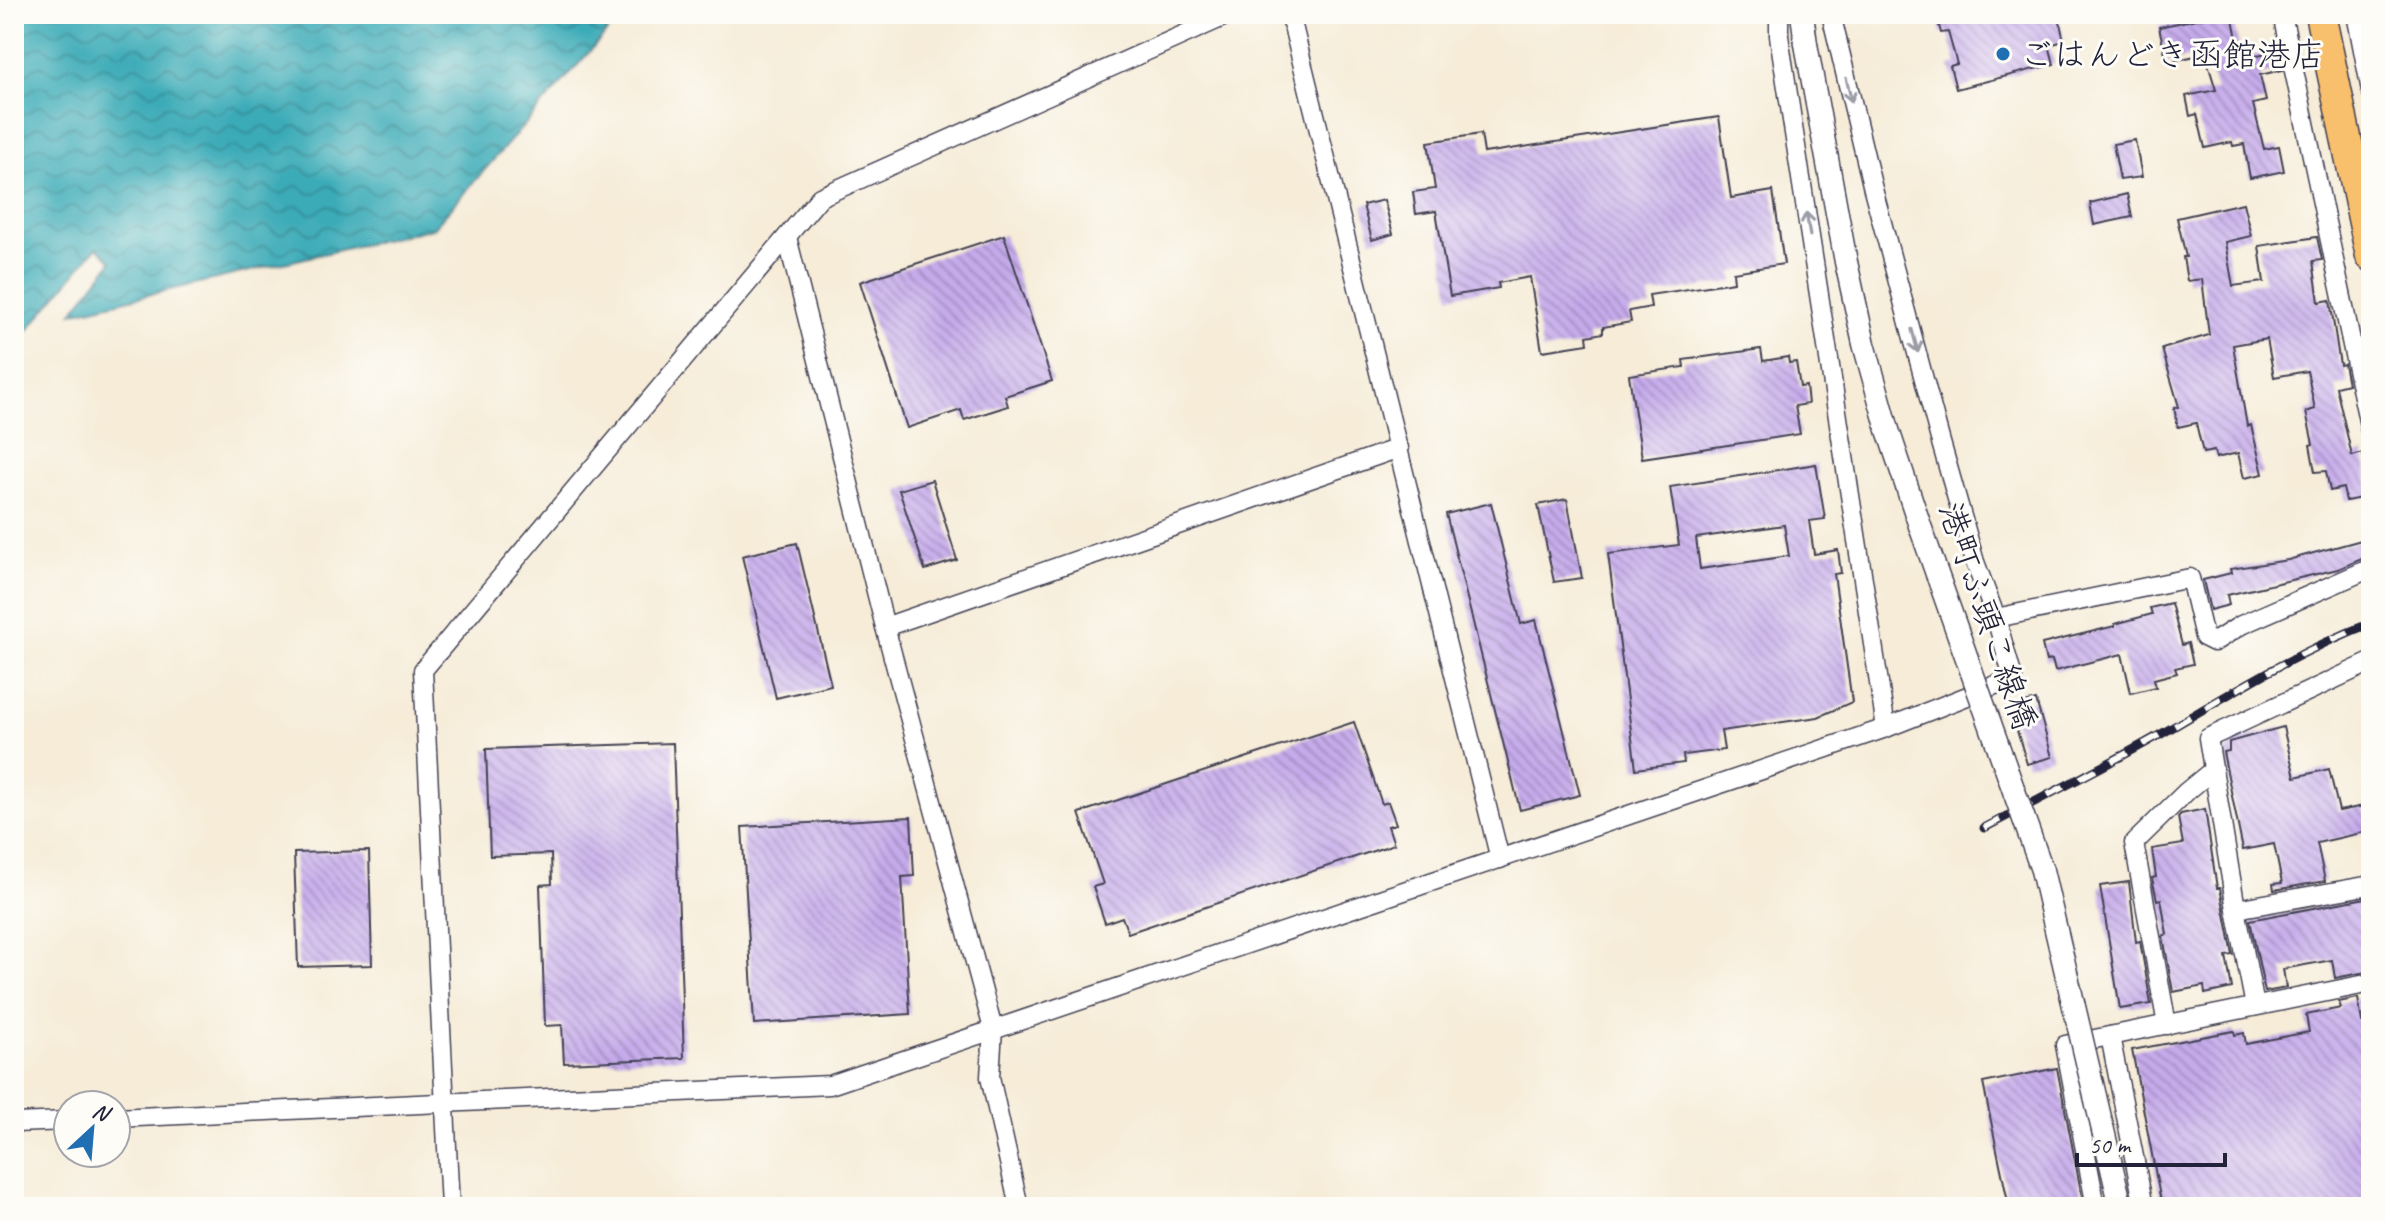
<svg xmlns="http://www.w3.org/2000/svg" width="2385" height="1221" font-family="Caveat,'Klee One',sans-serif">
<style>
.water{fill:url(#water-waves);stroke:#2e6679;stroke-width:2}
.building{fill:url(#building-back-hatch);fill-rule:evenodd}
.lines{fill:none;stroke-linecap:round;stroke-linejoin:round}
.minor-casing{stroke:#424053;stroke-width:21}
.tertiary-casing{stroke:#424053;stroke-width:25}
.trunk-casing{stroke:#424053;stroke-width:33}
.minor{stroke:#fff;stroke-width:18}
.tertiary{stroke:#fff;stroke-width:22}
.trunk{stroke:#f8bf6c;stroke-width:30}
.rail-casing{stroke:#22223b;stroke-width:9}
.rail{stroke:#fdfcf7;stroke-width:6;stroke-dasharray:18;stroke-linecap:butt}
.tertiary-bridge-casing{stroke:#424053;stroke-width:25;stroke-linecap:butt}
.tertiary-bridge{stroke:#fff;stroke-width:22}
.oneway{stroke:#9c9ca7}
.poi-dot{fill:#1f6fb2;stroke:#fdfcf7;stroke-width:3}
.labels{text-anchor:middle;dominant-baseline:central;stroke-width:6;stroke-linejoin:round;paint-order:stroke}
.poi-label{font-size:34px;fill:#22223b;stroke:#fdfcf7;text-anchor:start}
.street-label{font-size:34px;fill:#22223b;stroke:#fdfcf7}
</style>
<defs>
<pattern id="water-waves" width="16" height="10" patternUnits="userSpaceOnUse" patternTransform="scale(2)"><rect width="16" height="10" fill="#3babb7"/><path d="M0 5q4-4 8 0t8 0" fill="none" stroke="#318b96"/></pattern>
<pattern id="building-back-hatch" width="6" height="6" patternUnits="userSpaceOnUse" patternTransform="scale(2)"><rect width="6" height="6" fill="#c6abeb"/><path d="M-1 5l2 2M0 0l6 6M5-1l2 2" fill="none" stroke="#a08bc0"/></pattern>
</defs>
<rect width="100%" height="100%" fill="#fdfcf7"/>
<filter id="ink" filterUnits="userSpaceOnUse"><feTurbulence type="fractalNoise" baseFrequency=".0125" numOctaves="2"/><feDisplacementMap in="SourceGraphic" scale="16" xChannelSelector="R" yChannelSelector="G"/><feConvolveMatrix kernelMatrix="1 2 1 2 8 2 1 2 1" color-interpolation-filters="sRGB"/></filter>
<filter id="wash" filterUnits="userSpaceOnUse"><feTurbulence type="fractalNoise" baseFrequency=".006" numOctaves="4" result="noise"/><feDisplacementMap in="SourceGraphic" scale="32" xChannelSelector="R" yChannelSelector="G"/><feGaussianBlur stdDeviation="1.8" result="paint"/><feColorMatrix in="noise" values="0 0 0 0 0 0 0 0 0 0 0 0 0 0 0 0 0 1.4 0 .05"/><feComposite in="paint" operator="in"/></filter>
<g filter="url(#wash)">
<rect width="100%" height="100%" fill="#f6ecd8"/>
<path class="water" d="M 14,14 L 623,14 L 433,228 L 72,313 L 112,261 L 97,247 L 14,347 Z"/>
<g id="blocks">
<g class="building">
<path d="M 1936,14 L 2058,14 L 2064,41 L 2049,45 L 2054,64 L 1956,89 L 1950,66 L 1957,64 L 1948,32 L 1941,33 Z"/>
<path d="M 2206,14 L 2232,14 L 2241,58 L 2278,51 L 2282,70 L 2260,75 L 2266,101 L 2253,104 L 2264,149 L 2279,146 L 2284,171 L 2250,178 L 2244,144 L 2233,146 L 2232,142 L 2205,148 L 2197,114 L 2190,116 L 2186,96 L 2216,90 L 2205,54 L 2167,62 L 2159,27 L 2206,17 Z"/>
<path d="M 1719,117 L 1731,198 L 1773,191 L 1784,264 L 1733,272 L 1734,282 L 1649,295 L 1651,307 L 1629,311 L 1631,322 L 1603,327 L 1603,333 L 1587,336 L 1588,344 L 1542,351 L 1530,277 L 1498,283 L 1499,288 L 1450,296 L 1436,211 L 1416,214 L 1413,192 L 1435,189 L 1428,142 L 1481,134 L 1484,153 Z"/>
<path d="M 2135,140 L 2142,177 L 2120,180 L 2113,144 Z"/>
<path d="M 2127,194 L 2132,217 L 2094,225 L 2090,203 Z"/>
<path d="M 1384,200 L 1393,234 L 1372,240 L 1363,205 Z"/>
<path d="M 2243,203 L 2251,236 L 2225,242 L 2233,286 L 2264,282 L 2259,246 L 2317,237 L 2322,260 L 2313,261 L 2319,302 L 2330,300 L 2340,365 L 2344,364 L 2348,384 L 2336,387 L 2352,456 L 2363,453 L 2371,496 L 2346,501 L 2343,488 L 2330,491 L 2326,471 L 2315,472 L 2310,445 L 2313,444 L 2306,412 L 2315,409 L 2307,371 L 2274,377 L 2267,339 L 2233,345 L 2247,426 L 2251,425 L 2263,474 L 2244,478 L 2238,453 L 2216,458 L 2214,451 L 2203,453 L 2196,423 L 2178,427 L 2174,408 L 2179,407 L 2162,349 L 2209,335 L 2202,279 L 2187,281 L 2183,257 L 2186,257 L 2177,218 Z"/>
<path d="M 1004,235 L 1052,381 L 1005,396 L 1008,406 L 964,420 L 961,410 L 907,428 L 860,282 Z"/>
<path d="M 1761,349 L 1763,361 L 1788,357 L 1789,363 L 1796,362 L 1800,387 L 1806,386 L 1808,404 L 1795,406 L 1800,434 L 1642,458 L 1629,375 L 1684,367 L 1683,360 Z"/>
<path d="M 1816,464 L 1825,519 L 1809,521 L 1814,554 L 1838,550 L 1841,573 L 1834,574 L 1852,702 L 1818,717 L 1721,731 L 1724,750 L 1683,755 L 1684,763 L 1636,769 L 1608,554 L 1679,545 L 1670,487 ZM 1784,525 L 1789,556 L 1700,569 L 1696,538 Z"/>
<path d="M 932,480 L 957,560 L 925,570 L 899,490 Z"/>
<path d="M 1567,499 L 1582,578 L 1554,582 L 1538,505 Z"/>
<path d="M 1491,503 L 1521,624 L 1536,620 L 1580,795 L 1520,810 L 1446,514 Z"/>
<path d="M 2365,539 L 2369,556 L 2338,569 L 2227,595 L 2229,605 L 2210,610 L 2203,580 L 2231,573 L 2230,569 L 2288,560 Z"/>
<path d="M 797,543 L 831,685 L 776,698 L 742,556 Z"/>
<path d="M 2171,603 L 2182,645 L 2188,643 L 2193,664 L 2175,668 L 2177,673 L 2154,679 L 2156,687 L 2131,693 L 2122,654 L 2055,671 L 2052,660 L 2046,661 L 2042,644 L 2115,626 L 2115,624 L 2152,614 L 2150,608 Z"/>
<path d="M 2036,700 L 2052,757 L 2027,764 L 2010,707 Z"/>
<path d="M 1354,722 L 1382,804 L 1388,802 L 1396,824 L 1388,826 L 1394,844 L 1128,933 L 1122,917 L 1105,923 L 1093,887 L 1103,884 L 1079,813 Z"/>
<path d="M 2283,727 L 2295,777 L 2329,769 L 2339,811 L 2364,806 L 2370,831 L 2317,843 L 2325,881 L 2274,890 L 2273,884 L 2282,883 L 2274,844 L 2243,850 L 2223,752 L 2229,751 L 2229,742 Z"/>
<path d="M 673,743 L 684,1058 L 564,1063 L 562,1025 L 545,1026 L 540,885 L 552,884 L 551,854 L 490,856 L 486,749 Z"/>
<path d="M 2205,809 L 2217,888 L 2220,888 L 2233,955 L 2226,956 L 2232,988 L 2205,994 L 2204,986 L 2173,992 L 2163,936 L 2167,934 L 2161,899 L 2157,900 L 2152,878 L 2156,877 L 2152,849 L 2183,844 L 2178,817 L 2181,814 Z"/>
<path d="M 911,817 L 914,876 L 902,877 L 910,1014 L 754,1024 L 742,827 Z"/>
<path d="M 369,851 L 372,965 L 298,967 L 294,853 Z"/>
<path d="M 2129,882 L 2136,942 L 2140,941 L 2151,1004 L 2120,1009 L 2100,886 Z"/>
<path d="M 2371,897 L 2371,971 L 2335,978 L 2332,960 L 2283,969 L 2286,988 L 2265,992 L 2250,920 Z"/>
<path d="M 2358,998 L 2362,1022 L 2371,1021 L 2371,1207 L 2162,1207 L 2132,1050 L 2234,1031 L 2235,1035 L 2244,1033 L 2246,1044 L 2309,1032 L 2306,1015 L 2341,1008 L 2339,1002 Z"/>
<path d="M 2057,1068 L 2084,1207 L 2009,1207 L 1983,1083 Z"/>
</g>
</g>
</g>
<g filter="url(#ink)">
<use href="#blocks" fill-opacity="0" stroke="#424053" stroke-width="2"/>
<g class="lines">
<g class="minor-casing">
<g id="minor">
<path d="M 1290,14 L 1500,859"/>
<path d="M 1779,14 L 1779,36 L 1886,728"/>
<path d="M 1831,14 L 1873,189 L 1940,439 L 1975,562 L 1996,618"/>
<path d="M 2282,14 L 2371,435"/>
<path d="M 2356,14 L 2371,91"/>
<path d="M 787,237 L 885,627 L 993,1029 L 990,1077 L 1019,1207"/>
<path d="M 885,627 L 1399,448"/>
<path d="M 2236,909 L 2371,885"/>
<path d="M 2255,1006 L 2236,909 L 2208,738 L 2371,662"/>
<path d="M 2167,1025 L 2134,843 L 2186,792 L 2214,769"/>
<path d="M 2110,1036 L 2144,1207"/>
<path d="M 116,1118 L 830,1085 L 1886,728 L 2013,678 L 1996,618 L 2190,578 L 2204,637 L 2214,642 L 2241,625 L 2371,568"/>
<path d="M 14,1123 L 68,1121"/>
<path d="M 450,1207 L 423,670 L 820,197 L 1230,14"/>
<path d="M 2096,1207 L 2065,1045 L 2371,983"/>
</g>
</g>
<g class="tertiary-casing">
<path id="tertiary" d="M 1802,14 L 1806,44"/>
</g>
<g class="trunk-casing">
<path id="trunk" d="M 2320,14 L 2371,256"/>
</g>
<use href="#minor" class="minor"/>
<use href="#tertiary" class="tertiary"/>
<use href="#trunk" class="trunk"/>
<g class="rail-casing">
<path id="rail" d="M 1984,828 C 2041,798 2100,769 2156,737 C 2228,695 2294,653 2371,623"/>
</g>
<use href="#rail" class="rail"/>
<g class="tertiary-bridge-casing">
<path id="tertiary-bridge" d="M 1806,44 L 1846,262 L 1864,344 L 1888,430 L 1920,526 L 2042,870 L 2121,1207"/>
</g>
<use href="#tertiary-bridge" class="tertiary-bridge"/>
</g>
<defs><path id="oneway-shaft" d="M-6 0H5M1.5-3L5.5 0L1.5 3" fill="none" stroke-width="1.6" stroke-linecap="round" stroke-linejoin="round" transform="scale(2)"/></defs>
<g class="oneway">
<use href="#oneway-shaft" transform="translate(1849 90) rotate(77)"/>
<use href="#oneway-shaft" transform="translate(1808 224) rotate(-99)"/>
<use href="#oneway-shaft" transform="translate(1915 341) rotate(75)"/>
</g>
</g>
<circle class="poi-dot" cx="2003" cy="54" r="8"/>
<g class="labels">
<g class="poi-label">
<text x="2019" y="54">ごはんどき函館港店</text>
</g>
<g class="street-label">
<text transform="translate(1988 616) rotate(71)">港町ふ頭こ線橋</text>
</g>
</g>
<rect width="2385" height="1221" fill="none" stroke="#fdfcf7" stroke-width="48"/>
<g transform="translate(92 1129) rotate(26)"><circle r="38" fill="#fdfcf7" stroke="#a5a5ac" stroke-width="2"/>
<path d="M0-6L14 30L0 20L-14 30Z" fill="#1f6fb2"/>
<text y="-12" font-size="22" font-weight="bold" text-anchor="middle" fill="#22223b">N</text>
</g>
<path d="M2077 1153v12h148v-12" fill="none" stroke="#22223b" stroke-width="4"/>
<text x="2089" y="1153" font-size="24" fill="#22223b" stroke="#fdfcf7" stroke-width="6" paint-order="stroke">50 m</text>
</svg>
